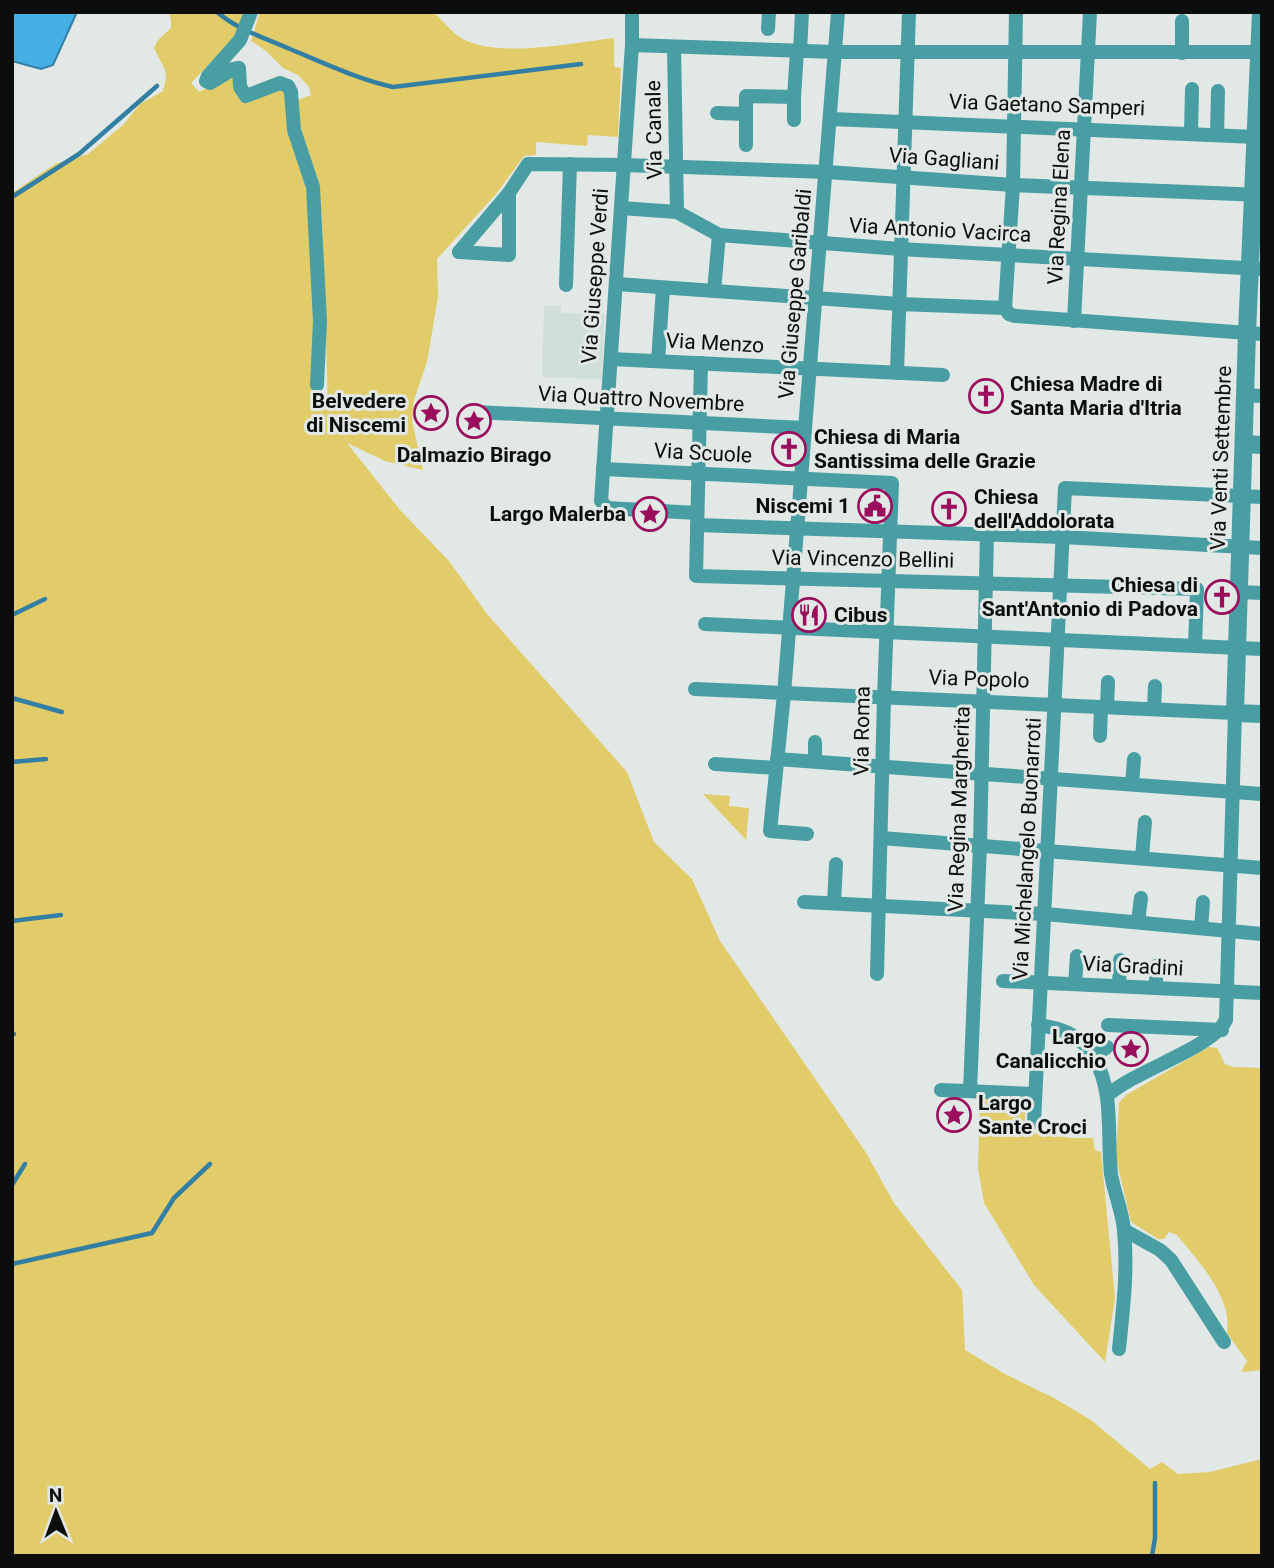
<svg xmlns="http://www.w3.org/2000/svg" width="1274" height="1568" font-family="Roboto,sans-serif">
<style>
.built{fill:#d0ded8}
.green{fill:#e2cc69}
.water{fill:#44afe4;stroke:#337fa4;stroke-width:2}
.lines{fill:none;stroke-linecap:round;stroke-linejoin:round}
.stream{stroke:#337fa4;stroke-width:4.5}
.minor{stroke:#489ea3;stroke-width:14}
.tertiary{stroke:#489ea3;stroke-width:18}
.labels{text-anchor:middle;dominant-baseline:central;stroke-width:6;stroke-linejoin:round;paint-order:stroke}
.street-label{font-size:21px;fill:#0c0e0d;stroke:#e1e8e5}
.poi-label{font-size:21px;font-weight:bold;fill:#0c0e0d;stroke:#e1e8e5;text-anchor:start}
</style>
<rect width="100%" height="100%" fill="#e1e8e5"/>
<path class="built" d="M 544,306 L 561,306 L 561,313 L 604,314 L 602,379 L 542,377 Z"/>
<g class="green">
<path d="M 168,12 L 245,12 L 235,37 L 191,83 L 199,92 L 235,75 L 238,96 L 248,103 L 278,88 L 286,91 L 309,205 L 315,320 L 313,397 L 328,407 L 322,219 L 315,172 L 299,125 L 298,100 L 311,95 L 309,87 L 298,75 L 283,68 L 265,50 L 251,41 L 260,12 L 433,12 C 443,20 451,32 461,38 C 497,59 572,43 614,38 L 614,67 L 621,68 L 618,137 L 588,135 L 587,146 L 536,142 L 536,155 L 524,156 L 496,194 L 437,259 L 438,297 L 427,362 L 414,400 L 412,421 L 423,470 L 385,461 L 347,443 L 400,510 L 449,561 L 487,614 L 627,772 L 654,842 L 692,879 L 720,941 L 865,1151 L 894,1203 L 962,1290 L 965,1350 L 1005,1374 L 1054,1398 L 1091,1420 L 1150,1469 L 1162,1462 L 1178,1474 L 1210,1472 L 1262,1459 L 1262,1556 L 12,1556 L 12,193 L 55,164 L 88,154 L 123,125 L 140,104 L 163,91 L 166,79 L 165,70 L 154,48 L 158,40 L 171,28 L 171,19 Z"/>
<path d="M 703,794 L 730,796 L 729,806 L 749,808 L 746,840 Z"/>
<path d="M 1209,1047 L 1217,1048 L 1225,1064 L 1233,1067 L 1262,1068 L 1262,1370 L 1241,1372 L 1247,1361 L 1227,1333 C 1233,1297 1198,1261 1177,1235 L 1169,1232 L 1164,1239 L 1158,1239 L 1131,1222 L 1116,1158 L 1119,1103 L 1126,1095 Z"/>
<path d="M 980,1098 L 1026,1100 L 1024,1132 L 1072,1138 L 1093,1138 L 1095,1150 L 1101,1152 L 1115,1298 L 1105,1362 L 1034,1285 L 984,1203 L 978,1168 Z"/>
</g>
<path class="water" d="M 12,12 L 77,12 L 53,65 L 41,69 L 12,61 Z"/>
<g class="lines">
<g class="stream">
<path d="M 217,12 C 238,30 265,38 290,49 C 324,63 357,79 393,87 L 581,64"/>
<path d="M 12,197 L 79,154 L 157,86"/>
<path d="M 12,615 L 45,599"/>
<path d="M 12,698 L 62,712"/>
<path d="M 12,762 L 46,759"/>
<path d="M 12,921 L 61,915"/>
<path d="M 12,1033 L 14,1034"/>
<path d="M 12,1185 L 25,1164"/>
<path d="M 12,1264 L 152,1233 L 174,1198 L 210,1164"/>
<path d="M 1152,1556 L 1155,1538 L 1155,1483"/>
</g>
<g class="minor">
<path d="M 251,12 L 240,40 L 208,76 L 206,81 L 210,83 L 233,69 L 239,68 L 240,87 L 246,96 L 280,83 L 288,86 L 291,92 L 294,130 L 313,187 L 320,321 L 317,385"/>
<path d="M 632,12 L 632,45 L 601,501 L 607,508 L 697,513"/>
<path d="M 1182,21 L 1182,53"/>
<path d="M 768,29 L 769,12"/>
<path d="M 632,45 L 835,52 L 1262,52"/>
<path d="M 674,47 L 677,212"/>
<path d="M 800,51 L 802,12"/>
<path d="M 717,113 L 746,114"/>
<path d="M 831,119 L 1256,137"/>
<path d="M 794,120 L 794,97"/>
<path d="M 1191,134 L 1192,89"/>
<path d="M 1217,135 L 1218,91"/>
<path d="M 746,145 L 746,96 L 794,97 L 797,51"/>
<path d="M 621,208 L 677,212 L 719,235 L 900,249 L 1262,269"/>
<path d="M 459,252 L 509,193 L 528,164 L 624,165 L 827,172 L 1013,185 L 1262,195"/>
<path d="M 459,252 L 509,255 L 509,193"/>
<path d="M 617,284 L 899,304 L 1005,308"/>
<path d="M 566,285 L 570,164"/>
<path d="M 714,291 L 719,235"/>
<path d="M 1005,308 L 1013,185 L 1016,12"/>
<path d="M 1005,308 L 1009,314 L 1015,316 L 1262,334"/>
<path d="M 1074,321 L 1090,12"/>
<path d="M 611,359 L 943,375"/>
<path d="M 658,361 L 663,288"/>
<path d="M 701,363 L 696,576 L 1197,589 L 1195,646"/>
<path d="M 897,373 L 909,12"/>
<path d="M 1245,395 L 1262,396"/>
<path d="M 476,412 L 805,428"/>
<path d="M 603,469 L 892,483 L 884,698 L 877,974"/>
<path d="M 697,525 L 1063,537 L 1262,548"/>
<path d="M 1240,592 L 1262,593"/>
<path d="M 705,624 L 1262,649"/>
<path d="M 695,689 L 1235,713 L 1226,1020 C 1213,1048 1135,1070 1107,1096"/>
<path d="M 1107,707 L 1108,682"/>
<path d="M 1154,709 L 1155,686"/>
<path d="M 1100,736 L 1101,707"/>
<path d="M 815,742 L 815,761"/>
<path d="M 777,759 L 1262,794"/>
<path d="M 715,764 L 776,768"/>
<path d="M 1132,784 L 1134,759"/>
<path d="M 807,834 L 770,831 L 784,694 L 838,12"/>
<path d="M 881,838 L 1262,868"/>
<path d="M 1142,857 L 1145,822"/>
<path d="M 804,902 L 1045,914 L 1262,934"/>
<path d="M 834,903 L 836,864"/>
<path d="M 1138,922 L 1141,898"/>
<path d="M 1201,928 L 1203,902"/>
<path d="M 1003,981 L 1262,993"/>
<path d="M 1075,984 L 1077,956"/>
<path d="M 1119,986 L 1120,960"/>
<path d="M 1156,988 L 1156,966"/>
<path d="M 1038,1025 C 1062,1028 1083,1036 1095,1059 C 1114,1093 1107,1136 1111,1174 C 1114,1193 1123,1212 1124,1231 C 1128,1271 1123,1309 1119,1349"/>
<path d="M 1108,1025 L 1222,1030"/>
<path d="M 1094,1056 L 1107,1047"/>
<path d="M 941,1090 L 1035,1094"/>
<path d="M 970,1091 L 980,845 L 987,534"/>
<path d="M 1034,1122 L 1065,488 L 1262,497"/>
<path d="M 1124,1230 L 1160,1250 L 1171,1260 L 1224,1342"/>
</g>
<g class="tertiary">
<path d="M 1261,12 L 1247,333 L 1235,713 L 1262,714"/>
<path d="M 1244,444 L 1262,445"/>
</g>
</g>
<defs>
<g id="church-ring" transform="scale(1.75)"><circle r="9.5" fill="#e1e8e5" stroke="#9b0d5d" stroke-width="1.5"/><path d="M-1.2-6h2.4v3.5h3.3v2.4h-3.3V6h-2.4V-.1h-3.3v-2.4h3.3Z" fill="#9b0d5d"/></g>
<g id="sight-ring" transform="scale(1.75)"><circle r="9.5" fill="#e1e8e5" stroke="#9b0d5d" stroke-width="1.5"/><path d="M0-6L1.8-2.2L6-1.7L2.9 1.2L3.7 5.4L0 3.3L-3.7 5.4L-2.9 1.2L-6-1.7L-1.8-2.2Z" fill="#9b0d5d"/></g>
<g id="civic-ring" transform="scale(1.75)"><circle r="9.5" fill="#e1e8e5" stroke="#9b0d5d" stroke-width="1.5"/><path d="M-.6-6.5H3V-4.5H.6V-3L4-1V1h2V6H-6V1h2V-1L-.6-3ZM-1.2 2.5V6h2.4V2.5Z" fill="#9b0d5d"/></g>
<g id="restaurant-ring" transform="scale(1.75)"><circle r="9.5" fill="#e1e8e5" stroke="#9b0d5d" stroke-width="1.5"/><path d="M-5-6h1v4h1v-4h1v4h1v-4h1v5L-1.5 .5V6h-2V.5L-5-1ZM5-6V6H3V1.5H1.5Q1.5-4 5-6Z" fill="#9b0d5d"/></g>
</defs>
<g fill-rule="evenodd">
<use href="#church-ring" x="986" y="396"/>
<use href="#sight-ring" x="431" y="413"/>
<use href="#sight-ring" x="474" y="421"/>
<use href="#church-ring" x="789" y="449"/>
<use href="#civic-ring" x="875" y="506"/>
<use href="#church-ring" x="949" y="509"/>
<use href="#sight-ring" x="650" y="514"/>
<use href="#church-ring" x="1222" y="597"/>
<use href="#restaurant-ring" x="809" y="615"/>
<use href="#sight-ring" x="1131" y="1049"/>
<use href="#sight-ring" x="954" y="1115"/>
</g>
<g class="labels">
<g class="street-label">
<text transform="translate(1047 105) rotate(2)">Via Gaetano Samperi</text>
<text transform="translate(654 130) rotate(-91)">Via Canale</text>
<text transform="translate(944 159) rotate(4)">Via Gagliani</text>
<text transform="translate(1059 207) rotate(-87)">Via Regina Elena</text>
<text transform="translate(940 230) rotate(3)">Via Antonio Vacirca</text>
<text transform="translate(595 276) rotate(-86)">Via Giuseppe Verdi</text>
<text transform="translate(795 294) rotate(-85)">Via Giuseppe Garibaldi</text>
<text transform="translate(715 343) rotate(3)">Via Menzo</text>
<text transform="translate(641 399) rotate(3)">Via Quattro Novembre</text>
<text transform="translate(703 453) rotate(3)">Via Scuole</text>
<text transform="translate(1221 458) rotate(-88)">Via Venti Settembre</text>
<text transform="translate(863 559) rotate(1)">Via Vincenzo Bellini</text>
<text transform="translate(979 679) rotate(2)">Via Popolo</text>
<text transform="translate(862 731) rotate(-89)">Via Roma</text>
<text transform="translate(959 809) rotate(-88)">Via Regina Margherita</text>
<text transform="translate(1027 849) rotate(-87)">Via Michelangelo Buonarroti</text>
<text transform="translate(1133 966) rotate(3)">Via Gradini</text>
</g>
<g class="poi-label">
<text x="1010" y="384">Chiesa Madre di<tspan x="1010" dy="24">Santa Maria d'Itria</tspan></text>
<text x="406" y="401" text-anchor="end">Belvedere<tspan x="406" dy="24">di Niscemi</tspan></text>
<text x="814" y="437">Chiesa di Maria<tspan x="814" dy="24">Santissima delle Grazie</tspan></text>
<text x="474" y="455" text-anchor="middle">Dalmazio Birago</text>
<text x="974" y="497">Chiesa<tspan x="974" dy="24">dell'Addolorata</tspan></text>
<text x="850" y="506" text-anchor="end">Niscemi 1</text>
<text x="626" y="514" text-anchor="end">Largo Malerba</text>
<text x="1198" y="585" text-anchor="end">Chiesa di<tspan x="1198" dy="24">Sant'Antonio di Padova</tspan></text>
<text x="834" y="615">Cibus</text>
<text x="1106" y="1037" text-anchor="end">Largo<tspan x="1106" dy="24">Canalicchio</tspan></text>
<text x="978" y="1103">Largo<tspan x="978" dy="24">Sante Croci</tspan></text>
</g>
</g>
<rect width="1274" height="1568" fill="none" stroke="#0c0e0d" stroke-width="28"/>
<g transform="translate(56 1512) rotate(359)" stroke="#e1e8e5" stroke-width="5" paint-order="stroke">
<path d="M0-5L12 26L0 18L-12 26Z" fill="#0c0e0d"/>
<text y="-10" font-size="19" font-weight="bold" text-anchor="middle" fill="#0c0e0d">N</text>
</g>
</svg>
